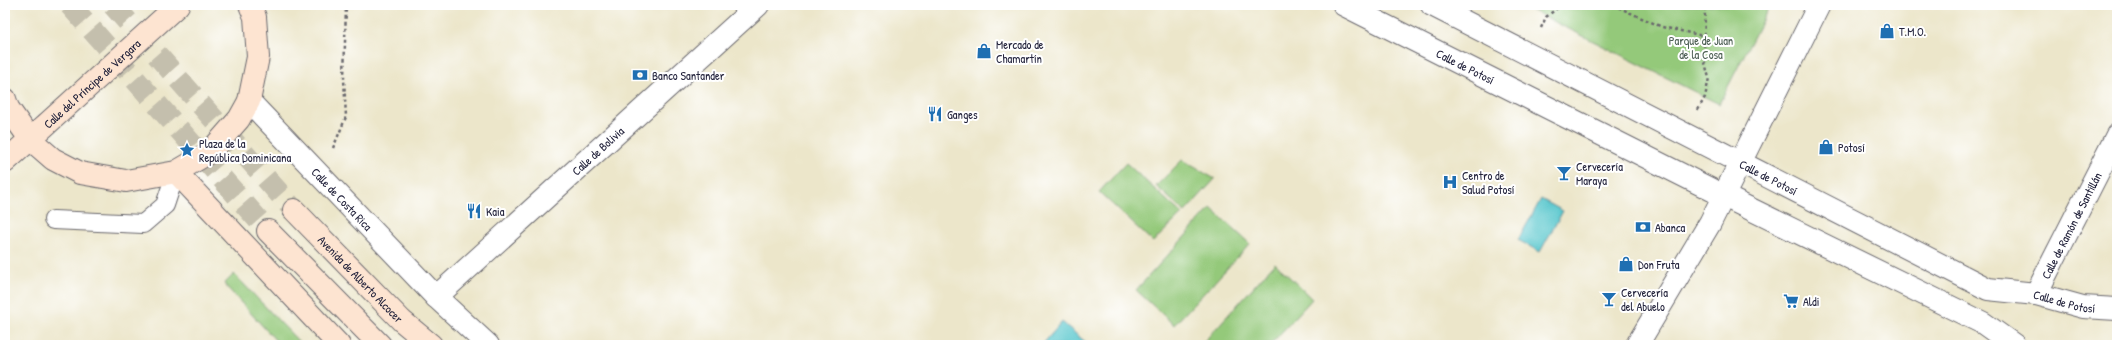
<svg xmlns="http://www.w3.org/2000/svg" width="2122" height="350" font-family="'Patrick Hand',sans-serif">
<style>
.green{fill:#94c97a;stroke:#5b765a}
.water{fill:#5ac7cd;stroke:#3e7484}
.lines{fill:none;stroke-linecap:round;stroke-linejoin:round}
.secondary-tunnel{stroke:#c4bfad;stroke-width:22;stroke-dasharray:22 11;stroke-linecap:butt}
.service-casing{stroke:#69676d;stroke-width:20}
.minor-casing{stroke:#69676d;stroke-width:24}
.secondary-casing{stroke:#69676d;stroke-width:24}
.path{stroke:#69676d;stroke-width:2.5;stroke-dasharray:3 3;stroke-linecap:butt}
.service{stroke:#fff;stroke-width:18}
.minor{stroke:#fff;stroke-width:22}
.secondary{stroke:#fde4d1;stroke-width:22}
.labels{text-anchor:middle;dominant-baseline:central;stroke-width:4;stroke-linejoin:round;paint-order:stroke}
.poi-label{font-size:12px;fill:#22223b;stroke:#fff;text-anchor:start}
.park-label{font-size:12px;fill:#4a5c51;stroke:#fff}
.street-label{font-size:12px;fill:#22223b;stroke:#fff}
</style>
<rect width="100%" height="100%" fill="#fff"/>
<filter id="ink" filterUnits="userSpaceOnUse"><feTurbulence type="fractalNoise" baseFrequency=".025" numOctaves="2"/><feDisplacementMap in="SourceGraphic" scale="8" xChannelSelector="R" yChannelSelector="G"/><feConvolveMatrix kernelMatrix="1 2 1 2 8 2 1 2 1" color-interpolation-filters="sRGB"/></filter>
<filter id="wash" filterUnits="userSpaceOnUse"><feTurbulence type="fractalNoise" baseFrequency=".012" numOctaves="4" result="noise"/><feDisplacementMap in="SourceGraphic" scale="16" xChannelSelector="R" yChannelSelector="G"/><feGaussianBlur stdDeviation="0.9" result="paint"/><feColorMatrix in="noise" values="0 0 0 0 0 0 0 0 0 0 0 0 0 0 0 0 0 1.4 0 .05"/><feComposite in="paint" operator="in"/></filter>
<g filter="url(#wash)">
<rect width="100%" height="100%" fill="#ece6ca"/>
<g class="green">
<path d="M 1521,5 L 1770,5 L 1719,104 Z"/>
<path d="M 1182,160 L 1215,179 L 1185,212 L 1156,186 Z"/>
<path d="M 1126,163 L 1182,214 L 1153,242 L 1099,192 Z"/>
<path d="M 1211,208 L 1250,244 L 1174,325 L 1136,290 Z"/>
<path d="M 1275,263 L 1312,299 L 1270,345 L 1201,345 Z"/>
<path d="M 234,274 L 302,345 L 280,345 L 224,284 Z"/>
</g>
<g class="water">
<path d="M 1541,199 L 1563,211 L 1540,252 L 1518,240 Z"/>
<path d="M 1062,322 L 1089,345 L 1042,345 Z"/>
</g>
</g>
<g filter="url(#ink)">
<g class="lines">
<g class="secondary-tunnel">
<path d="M 70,5 L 268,231"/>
<path d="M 113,5 L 294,210"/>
</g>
<g class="service-casing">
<path id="service" d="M 53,220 L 143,224 L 165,205 L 176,172"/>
</g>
<g class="minor-casing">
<g id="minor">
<path id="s1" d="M 1344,5 L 1724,196 L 1983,323 L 2014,345"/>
<path id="s2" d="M 1432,5 L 1988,289 L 2036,294 L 2083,307 L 2117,309"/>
<path id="s3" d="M 249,101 L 436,297 L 488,345"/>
<path id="s4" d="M 2036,294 L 2117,135"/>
<path id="s5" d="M 436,297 L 758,5"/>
<path d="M 1637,345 L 1710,223 L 1819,5"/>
</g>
</g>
<g class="secondary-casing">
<g id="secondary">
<path d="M 5,99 L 8,108 L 30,139 L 53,159 L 80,173 L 126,181 L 176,172 L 210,152 L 239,119 L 249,101 L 258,57 L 255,17 L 250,5"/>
<path id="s6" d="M 5,162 L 178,5"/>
<path d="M 176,172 L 339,345"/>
<path id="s7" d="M 294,210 L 402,321 L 431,345"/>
<path d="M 268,231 L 380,345"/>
</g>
</g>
<g class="path">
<path d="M 1613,5 L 1662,27 L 1704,36"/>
<path d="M 1541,28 L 1546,17 L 1561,5"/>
<path d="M 1698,110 L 1705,97 L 1709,78 L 1704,59 L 1705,5"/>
<path d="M 333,148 L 346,117 L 344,79 L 346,5"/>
</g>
<use href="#service" class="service"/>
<use href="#minor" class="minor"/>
<use href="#secondary" class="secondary"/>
</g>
</g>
<defs>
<g id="shop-bare" transform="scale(1.2)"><path d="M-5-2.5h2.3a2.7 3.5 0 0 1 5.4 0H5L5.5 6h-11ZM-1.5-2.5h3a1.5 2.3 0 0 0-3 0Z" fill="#1f6fb2" stroke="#fff" stroke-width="2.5" paint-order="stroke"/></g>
<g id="bank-bare" transform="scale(1.2)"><path d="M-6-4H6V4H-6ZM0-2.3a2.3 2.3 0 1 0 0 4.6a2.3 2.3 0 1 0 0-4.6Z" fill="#1f6fb2" stroke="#fff" stroke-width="2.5" paint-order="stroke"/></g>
<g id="restaurant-bare" transform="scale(1.2)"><path d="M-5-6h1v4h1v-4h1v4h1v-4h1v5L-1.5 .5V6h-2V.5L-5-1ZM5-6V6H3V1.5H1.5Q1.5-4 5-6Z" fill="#1f6fb2" stroke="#fff" stroke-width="2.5" paint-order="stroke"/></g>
<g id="sight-bare" transform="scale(1.2)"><path d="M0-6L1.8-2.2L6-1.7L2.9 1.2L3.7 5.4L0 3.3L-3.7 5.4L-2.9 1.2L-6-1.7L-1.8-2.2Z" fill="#1f6fb2" stroke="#fff" stroke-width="2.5" paint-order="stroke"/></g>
<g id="bar-bare" transform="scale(1.2)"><path d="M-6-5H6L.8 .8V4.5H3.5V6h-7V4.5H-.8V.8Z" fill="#1f6fb2" stroke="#fff" stroke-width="2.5" paint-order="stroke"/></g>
<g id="hospital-bare" transform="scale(1.2)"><path d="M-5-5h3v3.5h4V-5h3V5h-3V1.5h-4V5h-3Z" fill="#1f6fb2" stroke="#fff" stroke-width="2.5" paint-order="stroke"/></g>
<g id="supermarket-bare" transform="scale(1.2)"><path d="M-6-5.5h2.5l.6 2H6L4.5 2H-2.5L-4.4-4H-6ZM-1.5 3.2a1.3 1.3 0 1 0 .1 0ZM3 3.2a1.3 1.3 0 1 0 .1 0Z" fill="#1f6fb2" stroke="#fff" stroke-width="2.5" paint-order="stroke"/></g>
</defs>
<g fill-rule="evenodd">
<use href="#shop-bare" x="1887" y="31"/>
<use href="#shop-bare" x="984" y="51"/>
<use href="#bank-bare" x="640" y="75"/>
<use href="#restaurant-bare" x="935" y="114"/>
<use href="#shop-bare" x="1826" y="147"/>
<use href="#sight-bare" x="187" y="150"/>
<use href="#bar-bare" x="1564" y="173"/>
<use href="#hospital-bare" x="1450" y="182"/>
<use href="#restaurant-bare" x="474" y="211"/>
<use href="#bank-bare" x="1643" y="227"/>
<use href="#shop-bare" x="1626" y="264"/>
<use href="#bar-bare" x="1609" y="299"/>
<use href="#supermarket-bare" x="1791" y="301"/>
</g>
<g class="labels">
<g class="poi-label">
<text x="1899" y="31">T.M.O.</text>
<text x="996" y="44">Mercado de<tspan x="996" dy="14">Chamartín</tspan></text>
<text x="652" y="75">Banco Santander</text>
<text x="947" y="114">Ganges</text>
<text x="199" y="143">Plaza de la<tspan x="199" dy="14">República Dominicana</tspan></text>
<text x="1838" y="147">Potosí</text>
<text x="1576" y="166">Cervecería<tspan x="1576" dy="14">Maraya</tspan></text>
<text x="1462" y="175">Centro de<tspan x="1462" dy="14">Salud Potosí</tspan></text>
<text x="486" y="211">Kaia</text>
<text x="1655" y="227">Abanca</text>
<text x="1638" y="264">Don Fruta</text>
<text x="1621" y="292">Cervecería<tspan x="1621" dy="14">del Abuelo</tspan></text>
<text x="1803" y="301">Aldi</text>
</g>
<g class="park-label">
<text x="1701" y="40">Parque de Juan<tspan x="1701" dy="14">de la Cosa</tspan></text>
</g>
<g class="street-label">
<text stroke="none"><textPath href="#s1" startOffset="136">Calle de Potosí</textPath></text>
<text stroke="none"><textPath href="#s6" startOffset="117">Calle del Príncipe de Vergara</textPath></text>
<text stroke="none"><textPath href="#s5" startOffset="218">Calle de Bolivia</textPath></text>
<text stroke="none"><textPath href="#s2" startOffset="378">Calle de Potosí</textPath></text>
<text stroke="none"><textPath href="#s3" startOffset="135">Calle de Costa Rica</textPath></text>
<text stroke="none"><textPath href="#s4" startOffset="77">Calle de Ramón de Santillán</textPath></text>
<text stroke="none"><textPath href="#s7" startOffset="96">Avenida de Alberto Alcocer</textPath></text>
<text stroke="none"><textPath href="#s2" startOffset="702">Calle de Potosí</textPath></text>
</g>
</g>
<rect width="2122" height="350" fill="none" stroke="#fff" stroke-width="20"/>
</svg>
